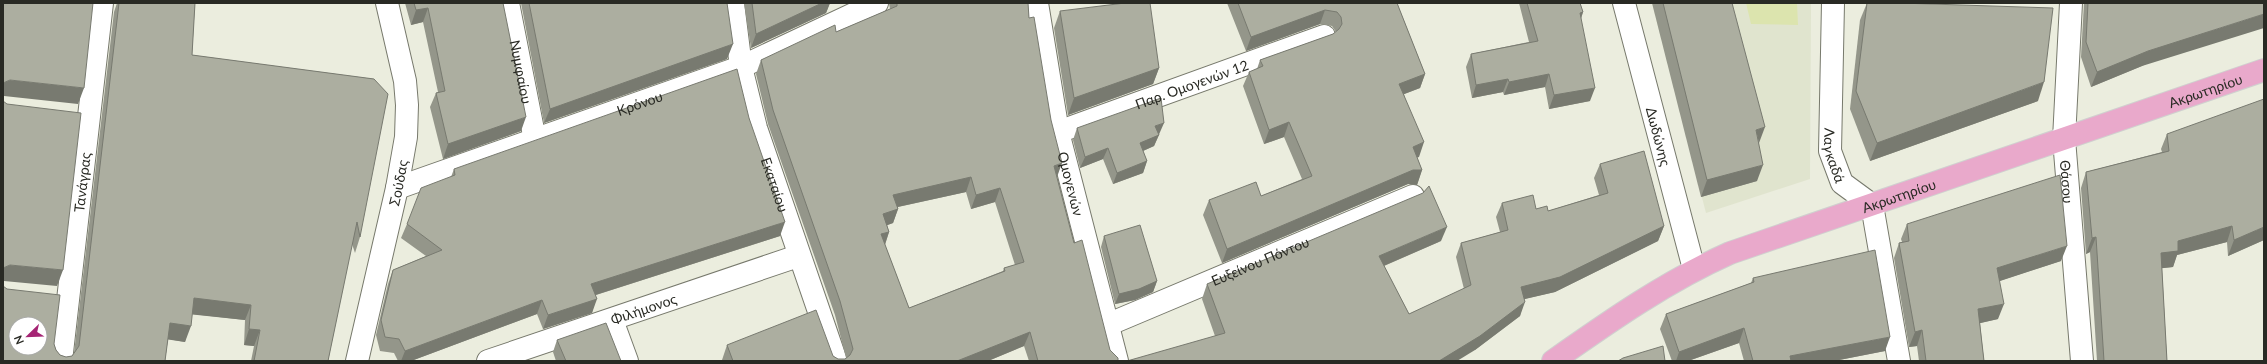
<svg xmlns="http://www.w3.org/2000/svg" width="2267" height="364" font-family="Lato,sans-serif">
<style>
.built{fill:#e0e4ce}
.green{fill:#dce4ae}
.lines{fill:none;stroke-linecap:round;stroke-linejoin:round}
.street-casing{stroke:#77796c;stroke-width:24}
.primary-casing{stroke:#d0d0cf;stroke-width:24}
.street{stroke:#fff;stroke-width:22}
.primary{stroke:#e9a9cb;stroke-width:22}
.wall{fill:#94968a;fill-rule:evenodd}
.shaded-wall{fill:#787a70}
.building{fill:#acaea0;stroke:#787a70;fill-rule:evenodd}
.labels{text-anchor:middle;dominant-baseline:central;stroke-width:4;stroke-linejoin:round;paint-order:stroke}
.street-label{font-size:14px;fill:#292a24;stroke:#fff}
</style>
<rect width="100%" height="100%" fill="#ebedde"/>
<path class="built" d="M 1652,3 L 1811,3 L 1810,179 L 1706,213 Z"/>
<path class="green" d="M 1746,3 L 1797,3 L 1798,25 L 1751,24 Z"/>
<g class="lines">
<g class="street-casing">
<g id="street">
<path id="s1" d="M 508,3 L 535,140"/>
<path id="s2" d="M 733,3 L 741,67 L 756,128 L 836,361"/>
<path id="s3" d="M 1037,3 L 1058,132 L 1117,361"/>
<path id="s4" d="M 1624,3 L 1694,269"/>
<path id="s5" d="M 1833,3 L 1830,151 L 1842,183 L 1872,205 L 1899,361"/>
<path id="s6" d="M 2071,3 L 2064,139 L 2082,361"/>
<path id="s7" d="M 1058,132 L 1324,36"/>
<path id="s8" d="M 397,188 L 741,67 L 877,3"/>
<path d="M 612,320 L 627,361"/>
<path id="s9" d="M 1107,325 L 1413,196"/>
<path id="s10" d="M 61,361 L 102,3"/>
<path id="s11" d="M 357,361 L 397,188 L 406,137 L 407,105 L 405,81 L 387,3"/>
<path id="s12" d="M 488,361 L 798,256"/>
</g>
</g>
<g class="primary-casing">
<g id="primary">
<path id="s13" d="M 1553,361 C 1610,321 1667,281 1730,253 L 2264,70"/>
</g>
</g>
<use href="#street" class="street"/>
<use href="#primary" class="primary"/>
</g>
<g class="wall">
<path d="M 117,3 L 195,3 L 192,55 L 374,79 L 360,237 L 355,253 L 352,244 L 328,361 L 251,361 L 254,346 L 244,345 L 245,320 L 192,314 L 185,342 L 168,339 L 165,361 L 3,361 L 54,344 L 56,350 L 60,355 L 66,357 L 72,356 L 74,353 L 114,12 Z"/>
<path d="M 405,3 L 503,3 L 521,131 L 443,159 L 430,107 L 436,93 L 438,92 L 423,22 L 411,25 Z"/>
<path d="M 521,3 L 727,3 L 727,59 L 544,123 Z"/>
<path d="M 744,3 L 830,3 L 826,13 L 751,48 Z"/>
<path d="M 889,3 L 1028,3 L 1029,18 L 1057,177 L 1074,243 L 1110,350 L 1118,361 L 1029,361 L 1024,346 L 988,361 L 722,361 L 722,360 L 727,345 L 833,356 L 838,359 L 845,359 L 846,358 L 835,315 L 768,124 L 756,74 L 761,60 L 836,32 L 890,9 ZM 966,192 L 971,209 L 995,202 L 1015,265 L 1004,268 L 1003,271 L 909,308 L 885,245 L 889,232 L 887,225 L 893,223 L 898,209 L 898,207 Z"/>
<path d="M 1227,3 L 1397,3 L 1425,74 L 1420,88 L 1404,94 L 1419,157 L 1417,157 L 1422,170 L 1417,185 L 1408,184 L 1222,263 L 1203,215 L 1209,200 L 1261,196 L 1302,179 L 1284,137 L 1264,144 L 1243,86 L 1249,72 L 1257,69 L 1260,60 L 1333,34 L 1336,32 L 1332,26 L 1320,24 L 1246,51 Z"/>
<path d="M 1519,3 L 1580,3 L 1583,12 L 1581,19 L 1590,101 L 1549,109 L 1545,87 L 1504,95 L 1503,92 L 1472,98 L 1466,67 L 1471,54 L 1529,42 Z"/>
<path d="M 1652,3 L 1732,3 L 1759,143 L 1757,181 L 1701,197 Z"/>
<path d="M 1867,3 L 2038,101 L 1870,161 L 1850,109 L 1860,20 Z"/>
<path d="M 2084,3 L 2264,3 L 2142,66 L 2091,87 L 2081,57 Z"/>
<path d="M 1060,11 L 1159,68 L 1153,84 L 1068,115 L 1054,28 Z"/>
<path d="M 749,118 L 780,236 L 596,295 L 592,313 L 543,329 L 537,314 L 411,361 L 398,361 L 394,353 L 380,351 L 376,335 L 388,284 L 393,270 L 426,256 L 401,238 L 407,224 L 451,177 L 454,169 Z"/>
<path d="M 1077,128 L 1160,135 L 1159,135 L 1154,146 L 1143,151 L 1147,161 L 1143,173 L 1113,184 L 1103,159 L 1080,168 L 1073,140 Z"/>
<path d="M 2167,134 L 2264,240 L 2228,256 L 2227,242 L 2177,255 L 2173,267 L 2162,268 L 2167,361 L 2097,361 L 2090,252 L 2086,254 L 2081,188 L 2086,172 L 2162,152 L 2161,149 Z"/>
<path d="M 1600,164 L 1664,226 L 1658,241 L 1555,292 L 1524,299 L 1520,316 L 1475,350 L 1215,336 L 1202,299 L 1207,284 L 1441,241 L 1384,266 L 1409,314 L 1464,289 L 1456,257 L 1461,243 L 1500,232 L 1496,217 L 1502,203 L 1548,211 L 1599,195 L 1594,178 Z"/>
<path d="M 1907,224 L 2061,261 L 1999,281 L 1998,319 L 1980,323 L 1984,361 L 1919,361 L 1917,346 L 1909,347 L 1894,258 L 1899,243 L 1902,242 L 1901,239 Z"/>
<path d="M 1104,236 L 1157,281 L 1153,292 L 1135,300 L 1115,304 L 1101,247 Z"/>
<path d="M 1753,278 L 1885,351 L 1834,361 L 1744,361 L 1739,343 L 1688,361 L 1672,361 L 1660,329 L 1666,314 L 1751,283 Z"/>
<path d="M 557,340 L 621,361 L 556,361 L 553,352 Z"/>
</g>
<g class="shaded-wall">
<path d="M 822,3 L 830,3 L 826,13 L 751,48 L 756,34 Z"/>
<path d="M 428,8 L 423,22 L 411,25 L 416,10 Z"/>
<path d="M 1325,10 L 1320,24 L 1246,51 L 1251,37 Z"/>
<path d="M 1583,12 L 1578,26 L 1580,13 Z"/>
<path d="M 2264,14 L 2264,28 L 2142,66 L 2091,87 L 2097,72 L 2148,51 Z"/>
<path d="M 733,44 L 727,59 L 544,123 L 550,109 Z"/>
<path d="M 1159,68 L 1153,84 L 1068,115 L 1074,98 Z"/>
<path d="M 1425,74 L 1420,88 L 1394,98 L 1399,84 Z"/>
<path d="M 1549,74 L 1545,87 L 1504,95 L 1509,82 Z"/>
<path d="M 1508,79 L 1503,92 L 1472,98 L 1476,85 Z"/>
<path d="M 10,80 L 84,88 L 78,104 L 4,96 L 3,96 L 3,83 Z"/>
<path d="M 2044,82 L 2038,101 L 1870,161 L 1877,143 Z"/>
<path d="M 1595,88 L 1590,101 L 1549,109 L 1554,95 Z"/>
<path d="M 526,117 L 521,131 L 443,159 L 448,144 Z"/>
<path d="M 1289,122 L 1284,137 L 1264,144 L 1269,130 Z"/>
<path d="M 1164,123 L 1154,146 L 1136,154 L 1140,143 L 1155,126 Z"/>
<path d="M 1765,127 L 1759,143 L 1756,130 Z"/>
<path d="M 1424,142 L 1419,157 L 1407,161 L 1413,147 Z"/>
<path d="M 1108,148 L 1103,159 L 1080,168 L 1085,157 Z"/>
<path d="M 1147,161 L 1143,173 L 1113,184 L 1117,173 Z"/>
<path d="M 1062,163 L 1057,177 L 1054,166 Z"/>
<path d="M 1763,165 L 1757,181 L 1701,197 L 1707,180 Z"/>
<path d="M 1413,170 L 1422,170 L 1417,185 L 1408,184 L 1222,263 L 1227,249 Z"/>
<path d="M 971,177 L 966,192 L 888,209 L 893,195 Z"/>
<path d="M 1000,188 L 995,202 L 971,209 L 976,195 Z"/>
<path d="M 898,209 L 893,223 L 877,229 L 883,214 Z"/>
<path d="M 785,222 L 780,236 L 586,298 L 591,284 Z"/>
<path d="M 1664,226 L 1658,241 L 1555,292 L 1516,301 L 1521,287 Z"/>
<path d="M 2232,226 L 2227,242 L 2177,255 L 2173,267 L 2155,269 L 2161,253 L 2178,241 Z"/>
<path d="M 1447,227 L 1441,241 L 1374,270 L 1379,256 Z"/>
<path d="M 2264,227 L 2264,240 L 2228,256 L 2234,240 Z"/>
<path d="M 889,232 L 884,247 L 881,234 Z"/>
<path d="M 2096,237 L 2090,252 L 2086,254 L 2092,238 Z"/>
<path d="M 2067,246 L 2061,261 L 1991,284 L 1997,268 Z"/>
<path d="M 10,265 L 63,270 L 57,286 L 4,281 L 3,281 L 3,268 Z"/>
<path d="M 1157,281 L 1153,292 L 1135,300 L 1115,304 L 1119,294 Z"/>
<path d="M 194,298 L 251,305 L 245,320 L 188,314 Z"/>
<path d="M 597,299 L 592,313 L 543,329 L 548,315 Z"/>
<path d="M 542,300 L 537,314 L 411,361 L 401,361 L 405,351 Z"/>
<path d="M 1525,302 L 1520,316 L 1475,350 L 1457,361 L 1439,361 Z"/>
<path d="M 2004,304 L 1998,319 L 1972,325 L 1978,309 Z"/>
<path d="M 170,323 L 191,326 L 185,342 L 165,339 Z"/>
<path d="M 1744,328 L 1739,343 L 1688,361 L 1676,361 L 1679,352 Z"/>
<path d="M 249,329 L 260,330 L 254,346 L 244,345 Z"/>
<path d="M 1922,330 L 1917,346 L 1909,347 L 1915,332 Z"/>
<path d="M 1030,332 L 1024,346 L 988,361 L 957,361 Z"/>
<path d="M 1890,337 L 1885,351 L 1834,361 L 1788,361 L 1790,356 Z"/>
</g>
<g class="building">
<path d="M 3,3 L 93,3 L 84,88 L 10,80 L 3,83 Z"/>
<path d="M 119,3 L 195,3 L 192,55 L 374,79 L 388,94 L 360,237 L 357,222 L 328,361 L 254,361 L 260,330 L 249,329 L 251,305 L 194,298 L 191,326 L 170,323 L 165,361 L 3,361 L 3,286 L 7,289 L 60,295 L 54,344 L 56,350 L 60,355 L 66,357 L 72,356 L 79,346 ZM 16,324 L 40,324 L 40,348 L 16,348 Z"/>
<path d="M 414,3 L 503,3 L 526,117 L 448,144 L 436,93 L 445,91 L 428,8 L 416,10 Z"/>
<path d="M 529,3 L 727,3 L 733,44 L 550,109 Z"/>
<path d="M 752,3 L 822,3 L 756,34 Z"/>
<path d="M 897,3 L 1028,3 L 1029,18 L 1034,17 L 1051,120 L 1062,163 L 1054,166 L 1074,243 L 1082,240 L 1110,350 L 1118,358 L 1118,361 L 1038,361 L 1030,332 L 957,361 L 733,361 L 727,345 L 816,310 L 833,356 L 838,359 L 845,359 L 850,355 L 853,349 L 840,301 L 773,110 L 761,60 L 835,25 L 836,32 L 897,6 ZM 971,177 L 976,195 L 1000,188 L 1024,262 L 1004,268 L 1005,271 L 909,308 L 881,234 L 889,232 L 883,214 L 898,209 L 893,195 Z"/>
<path d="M 1125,3 L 1150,3 L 1159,68 L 1074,98 L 1060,11 Z"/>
<path d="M 1238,3 L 1397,3 L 1425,74 L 1399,84 L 1424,142 L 1413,147 L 1422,170 L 1413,170 L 1227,249 L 1209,200 L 1256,182 L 1261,196 L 1312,176 L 1289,122 L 1269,130 L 1249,72 L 1263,66 L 1260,60 L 1333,34 L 1339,29 L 1342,24 L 1341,17 L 1337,12 L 1325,10 L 1251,37 Z"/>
<path d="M 1527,3 L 1580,3 L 1583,12 L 1580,13 L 1595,88 L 1554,95 L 1549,74 L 1509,82 L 1508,79 L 1476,85 L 1471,54 L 1538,41 Z"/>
<path d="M 1663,3 L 1732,3 L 1765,127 L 1756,130 L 1763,165 L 1707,180 Z"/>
<path d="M 1867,3 L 1900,3 L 2053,8 L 2044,82 L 1877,143 L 1856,91 Z"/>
<path d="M 2088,3 L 2264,3 L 2264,14 L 2148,51 L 2097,72 L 2086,42 Z"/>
<path d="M 737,69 L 749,118 L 785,222 L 591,284 L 597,299 L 548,315 L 542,300 L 405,351 L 399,339 L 385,337 L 381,320 L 393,270 L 442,250 L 407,224 L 421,188 L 455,175 L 454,169 Z"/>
<path d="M 1161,98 L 1164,123 L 1155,126 L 1159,135 L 1140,143 L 1147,161 L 1117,173 L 1108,148 L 1085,157 L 1077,128 Z"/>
<path d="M 2264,99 L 2264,227 L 2234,240 L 2232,226 L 2178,241 L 2178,251 L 2161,253 L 2167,361 L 2104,361 L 2096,237 L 2092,238 L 2086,172 L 2169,151 L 2167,134 Z"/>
<path d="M 3,101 L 7,104 L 81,113 L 63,270 L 10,265 L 3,268 Z"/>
<path d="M 1644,151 L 1664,226 L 1560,277 L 1521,287 L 1525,302 L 1480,336 L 1439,361 L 1127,361 L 1225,333 L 1207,284 L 1423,193 L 1429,186 L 1447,227 L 1379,256 L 1409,314 L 1471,285 L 1461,243 L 1508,230 L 1502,203 L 1533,195 L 1536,209 L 1547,206 L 1548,211 L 1608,193 L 1600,164 Z"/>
<path d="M 2060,175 L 2067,246 L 1997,268 L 2004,304 L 1978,309 L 1984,361 L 1926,361 L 1922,330 L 1915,332 L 1899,243 L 1909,241 L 1907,224 Z"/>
<path d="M 1140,225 L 1157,281 L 1139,289 L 1119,294 L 1104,236 Z"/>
<path d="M 1875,250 L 1890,337 L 1790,356 L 1791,361 L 1753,361 L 1744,328 L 1679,352 L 1666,314 L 1754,282 L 1753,278 Z"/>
<path d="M 606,323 L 621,361 L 566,361 L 557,340 Z"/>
<path d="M 1663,346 L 1665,361 L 1618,361 L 1623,358 Z"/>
</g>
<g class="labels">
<g class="street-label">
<text stroke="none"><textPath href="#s1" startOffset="70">Νυμφαίου</textPath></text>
<text stroke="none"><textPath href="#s7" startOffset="142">Παρ. Ομογενών 12</textPath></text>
<text stroke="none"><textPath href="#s13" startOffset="710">Ακρωτηρίου</textPath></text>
<text stroke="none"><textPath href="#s8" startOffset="257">Κρόνου</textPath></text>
<text stroke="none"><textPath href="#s4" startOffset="138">Δωδώνης</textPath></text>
<text stroke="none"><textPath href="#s5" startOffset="153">Λαγκαδά</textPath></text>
<text stroke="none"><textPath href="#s10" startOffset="180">Τανάγρας</textPath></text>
<text stroke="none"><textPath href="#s6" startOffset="179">Θάσου</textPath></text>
<text stroke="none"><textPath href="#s11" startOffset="183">Σούδας</textPath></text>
<text stroke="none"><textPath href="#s3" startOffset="184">Ομογενών</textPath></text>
<text stroke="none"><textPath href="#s2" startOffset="187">Εκαταίου</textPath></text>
<text stroke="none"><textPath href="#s13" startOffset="386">Ακρωτηρίου</textPath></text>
<text stroke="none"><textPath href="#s9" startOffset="166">Ευξείνου Πόντου</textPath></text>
<text stroke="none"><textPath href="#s12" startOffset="164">Φιλήμονος</textPath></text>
</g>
</g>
<rect width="2267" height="364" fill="none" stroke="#292a24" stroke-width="8"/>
<g transform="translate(28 336) rotate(247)"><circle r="19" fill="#ffffff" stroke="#a9aaa7"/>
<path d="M0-3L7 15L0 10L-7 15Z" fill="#a52474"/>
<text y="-6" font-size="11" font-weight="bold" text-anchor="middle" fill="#292a24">N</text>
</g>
</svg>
